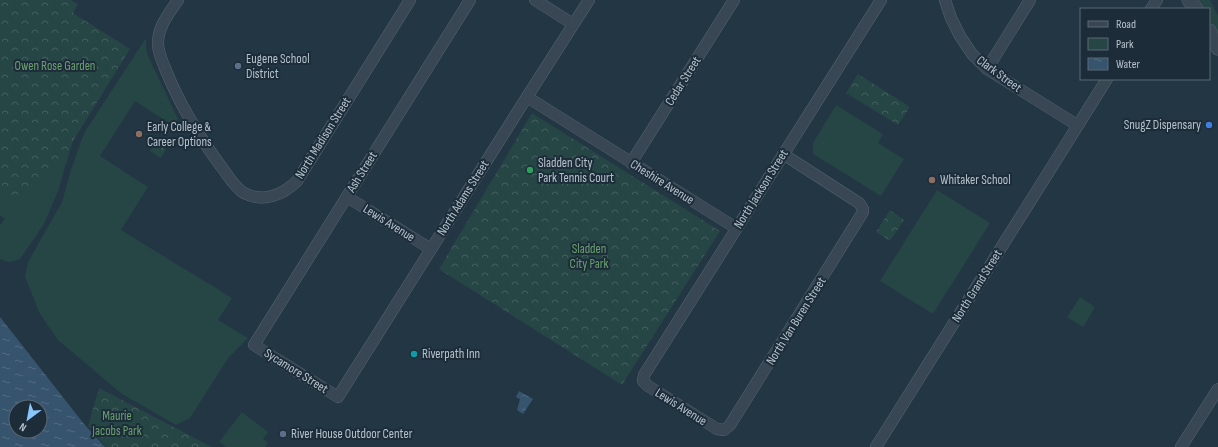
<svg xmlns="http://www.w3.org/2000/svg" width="1218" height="447" font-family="'Sofia Sans Condensed',sans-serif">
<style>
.green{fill:#264545}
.forest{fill:url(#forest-crowns)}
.water{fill:url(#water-ripples);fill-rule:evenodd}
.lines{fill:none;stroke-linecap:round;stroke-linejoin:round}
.minor-casing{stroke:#566571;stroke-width:12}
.tertiary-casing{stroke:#566571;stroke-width:15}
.minor{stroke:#384753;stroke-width:11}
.tertiary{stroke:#384753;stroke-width:14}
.service-dot{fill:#5c6f8a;stroke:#1d2c39;stroke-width:1.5}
.shop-dot{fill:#3f7fe0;stroke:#1d2c39;stroke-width:1.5}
.education-dot{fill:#8d6e63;stroke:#1d2c39;stroke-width:1.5}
.leisure-dot{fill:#2e9e5b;stroke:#1d2c39;stroke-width:1.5}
.culture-dot{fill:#0f9aa8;stroke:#1d2c39;stroke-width:1.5}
.labels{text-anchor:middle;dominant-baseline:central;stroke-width:4;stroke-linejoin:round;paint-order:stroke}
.poi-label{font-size:13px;fill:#b5c2cd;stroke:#1d2c39;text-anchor:start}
.park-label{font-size:13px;fill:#6aa16f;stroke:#1d2c39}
.street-label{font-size:13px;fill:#b5c2cd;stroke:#1d2c39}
</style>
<defs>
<pattern id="forest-crowns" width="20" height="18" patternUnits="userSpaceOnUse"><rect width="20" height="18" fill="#264545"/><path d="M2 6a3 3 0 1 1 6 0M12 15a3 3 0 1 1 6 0" fill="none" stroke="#435e5f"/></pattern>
<pattern id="water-ripples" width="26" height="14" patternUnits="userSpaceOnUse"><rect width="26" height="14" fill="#36546d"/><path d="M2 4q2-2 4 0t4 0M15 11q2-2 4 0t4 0" fill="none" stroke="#516b81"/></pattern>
</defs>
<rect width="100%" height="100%" fill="#233644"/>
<g class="green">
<path d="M 1199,0 L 1210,0 L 1218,16 L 1218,36 L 1209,19 L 1209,9 L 1204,9 Z"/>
<path d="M 146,38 L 146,48 L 148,56 L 178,119 L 174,126 L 135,101 L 100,156 L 148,187 L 121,230 L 232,298 L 218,320 L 248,338 L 228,358 L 190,418 L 176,425 L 122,394 L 58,340 L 40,314 L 25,277 L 28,262 L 62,202 L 71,170 L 81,141 L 86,130 Z"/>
<path d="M 836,105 L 883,134 L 878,143 L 904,159 L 881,196 L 813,154 L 813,143 Z"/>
<path d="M 70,148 L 59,189 L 44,224 L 20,259 L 11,262 L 5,261 L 0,259 L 0,225 L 5,219 L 0,215 L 0,184 Z"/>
<path d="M 937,190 L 990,223 L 933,314 L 880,281 Z"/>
<path d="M 1080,297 L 1095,307 L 1083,327 L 1067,317 Z"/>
<path d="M 242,412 L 268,432 L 263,439 L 268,443 L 265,447 L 226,447 L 219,442 Z"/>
</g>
<g class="forest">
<path d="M 0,0 L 71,0 L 78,4 L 73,13 L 130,49 L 73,141 L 66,164 L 59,163 C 40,181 27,196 0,200 Z"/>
<path d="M 858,74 L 910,107 L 898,125 L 846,93 Z"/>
<path d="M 532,113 L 720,231 L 622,385 L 439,269 Z"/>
<path d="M 156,143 L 166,149 L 161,158 L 150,151 Z"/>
<path d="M 890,210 L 904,220 L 890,241 L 876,232 Z"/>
<path d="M 99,388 L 212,447 L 106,447 L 88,426 Z"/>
</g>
<g class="water">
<path d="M 0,317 L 84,424 L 105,447 L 0,447 ZM 16,407 L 40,407 L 40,431 L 16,431 Z"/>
<path d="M 519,391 L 533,399 L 523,414 L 517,410 L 520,399 L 516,397 Z"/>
</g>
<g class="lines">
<g class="minor-casing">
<g id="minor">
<path d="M 178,0 C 170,12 159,25 158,41 C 157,51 163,63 167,73 C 181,107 199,136 220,165 C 228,175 234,187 244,193 C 263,203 283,195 297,181 L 410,0"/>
<path d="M 470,0 L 254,345 L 338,397 L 518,111 L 589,0"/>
<path d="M 535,0 L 573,24"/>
<path d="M 945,0 L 951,18 L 960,36 L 972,54 L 987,69 L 1077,125"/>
<path d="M 1151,9 L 1157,0"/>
<path d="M 987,69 L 1030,0"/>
<path d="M 527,97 L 736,228"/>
<path d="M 783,154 L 859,203 L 863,209 L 863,212 L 730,425 L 724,430 L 717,429 L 648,386 L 643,381 L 644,375 L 881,0"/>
<path d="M 631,163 L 734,0"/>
<path d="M 347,197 L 431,249"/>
<path d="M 876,447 L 1107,79"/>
<path d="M 1181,447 L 1218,389"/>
</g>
</g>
<g class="tertiary-casing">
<g id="tertiary">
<path d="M 1189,0 L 1196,9"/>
<path d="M 1209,31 L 1218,48"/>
</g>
</g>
<use href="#minor" class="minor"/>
<use href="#tertiary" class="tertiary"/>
</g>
<g class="service-dot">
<circle cx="238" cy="66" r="4"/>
<circle cx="283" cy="434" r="4"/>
</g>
<circle class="shop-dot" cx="1209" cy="125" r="4"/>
<g class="education-dot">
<circle cx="139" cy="134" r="4"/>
<circle cx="932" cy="180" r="4"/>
</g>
<circle class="leisure-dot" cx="530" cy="170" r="4"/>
<circle class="culture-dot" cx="414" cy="354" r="4"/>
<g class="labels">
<g class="poi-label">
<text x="246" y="59">Eugene School<tspan x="246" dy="15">District</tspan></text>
<text x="1201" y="125" text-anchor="end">SnugZ Dispensary</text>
<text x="147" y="127">Early College &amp;<tspan x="147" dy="15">Career Options</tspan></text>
<text x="538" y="163">Sladden City<tspan x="538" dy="15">Park Tennis Court</tspan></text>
<text x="940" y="180">Whitaker School</text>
<text x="422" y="354">Riverpath Inn</text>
<text x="291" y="434">River House Outdoor Center</text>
</g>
<g class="park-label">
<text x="55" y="66">Owen Rose Garden</text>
<text x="589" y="249">Sladden<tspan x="589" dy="15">City Park</tspan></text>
<text x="117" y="416">Maurie<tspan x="117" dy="15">Jacobs Park</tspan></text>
</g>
<g class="street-label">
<text transform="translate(999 74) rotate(36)">Clark Street</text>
<text transform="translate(683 81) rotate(-58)">Cedar Street</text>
<text transform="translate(323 138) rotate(-58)">North Madison Street</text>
<text transform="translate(362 172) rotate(-58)">Ash Street</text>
<text transform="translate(662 182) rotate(32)">Cheshire Avenue</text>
<text transform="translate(761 189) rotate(-58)">North Jackson Street</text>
<text transform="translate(463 198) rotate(-58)">North Adams Street</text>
<text transform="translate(389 223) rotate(32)">Lewis Avenue</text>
<text transform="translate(977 286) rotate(-58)">North Grand Street</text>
<text transform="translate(796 321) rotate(-58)">North Van Buren Street</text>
<text transform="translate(296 371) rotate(32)">Sycamore Street</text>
<text transform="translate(681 407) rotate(32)">Lewis Avenue</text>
</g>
</g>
<rect x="1080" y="8" width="130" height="72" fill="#1d2c39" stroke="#5a6874"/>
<rect x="1088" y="21" width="20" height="6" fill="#384753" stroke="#5a6874"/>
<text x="1116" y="28" font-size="12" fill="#b5c2cd">Road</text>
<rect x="1088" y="38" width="20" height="12" fill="#264545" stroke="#5a6874"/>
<text x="1116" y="48" font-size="12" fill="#b5c2cd">Park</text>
<rect x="1088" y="58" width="20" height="12" fill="url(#water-ripples)" stroke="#5a6874"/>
<text x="1116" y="68" font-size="12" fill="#b5c2cd">Water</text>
<g transform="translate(28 419) rotate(212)"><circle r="19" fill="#1d2c39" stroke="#5a6874"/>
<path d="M0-3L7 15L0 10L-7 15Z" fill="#89c6ff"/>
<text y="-6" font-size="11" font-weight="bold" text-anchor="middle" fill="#b5c2cd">N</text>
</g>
</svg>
